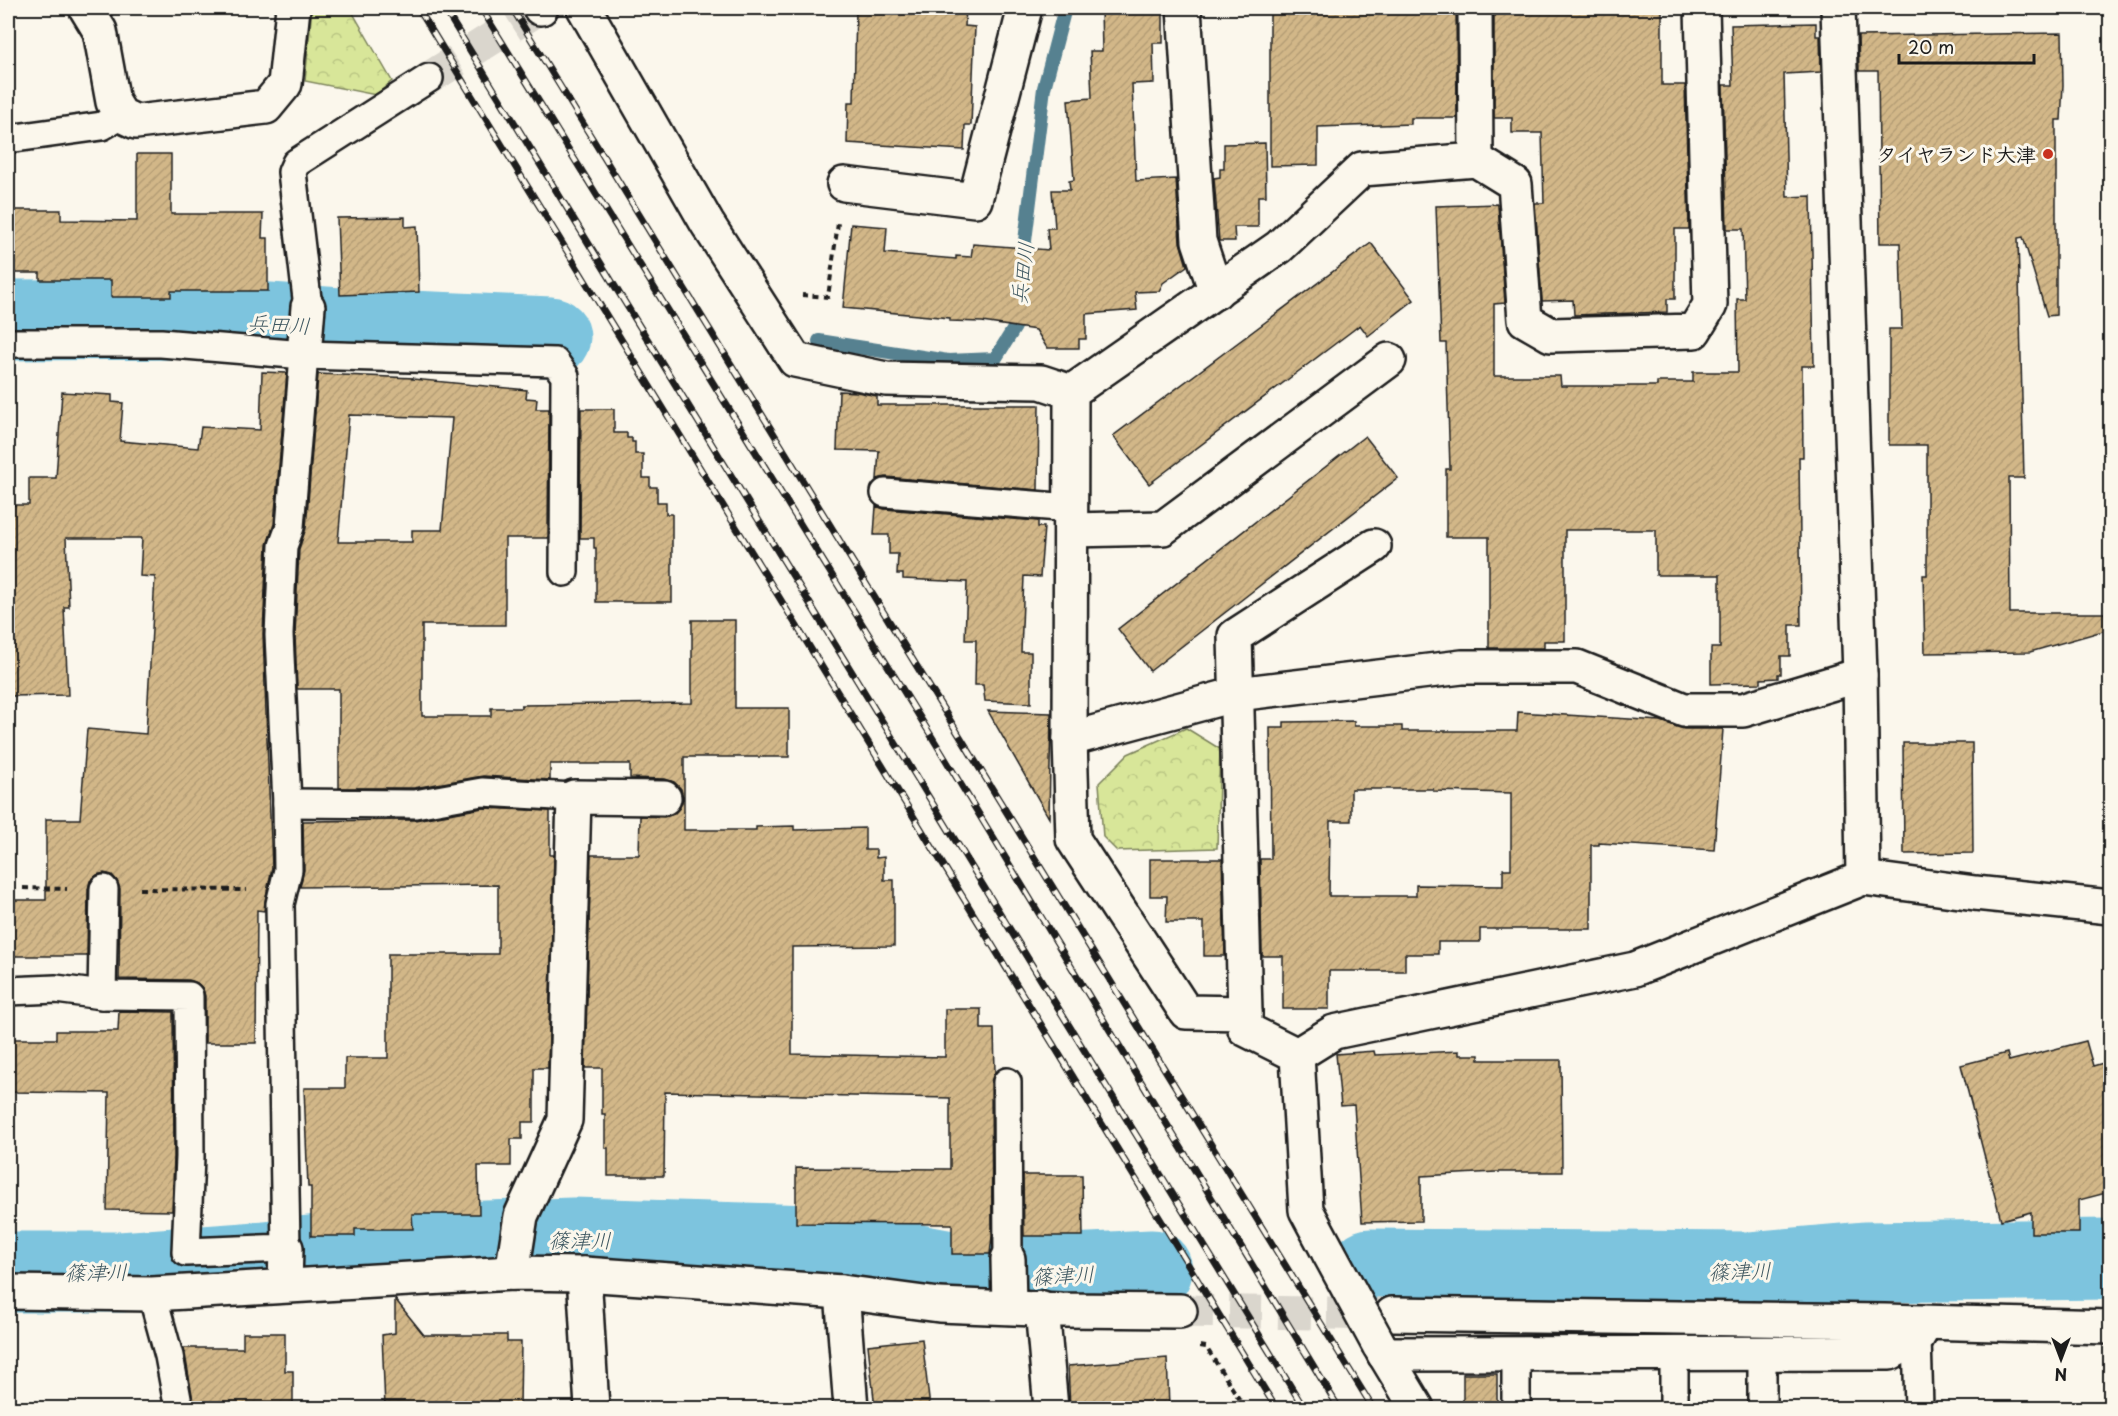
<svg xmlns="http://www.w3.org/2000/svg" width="2118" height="1416" font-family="'Playpen Sans','Klee One',sans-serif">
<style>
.park{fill:url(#park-crowns);stroke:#7a815a;stroke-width:1.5}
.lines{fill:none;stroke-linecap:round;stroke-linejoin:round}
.stream{stroke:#568190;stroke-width:14}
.river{stroke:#7dc4de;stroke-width:81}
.building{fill:url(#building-hatch);stroke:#1c1c1c;stroke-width:1.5;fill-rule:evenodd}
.street-tunnel{stroke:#dad6cd;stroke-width:33;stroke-dasharray:33 16;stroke-linecap:butt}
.lane-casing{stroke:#1c1c1c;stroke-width:32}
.street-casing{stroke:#1c1c1c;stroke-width:38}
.path{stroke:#1c1c1c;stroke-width:4;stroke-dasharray:6 4.5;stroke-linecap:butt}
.lane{stroke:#fbf7ec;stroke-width:27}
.street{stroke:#fbf7ec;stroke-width:33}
.rail-casing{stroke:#1c1c1c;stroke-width:7}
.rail{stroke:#fbf7ec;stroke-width:4.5;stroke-dasharray:14;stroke-linecap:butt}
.street-bridge-casing{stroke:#1c1c1c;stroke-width:38;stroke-linecap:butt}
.street-bridge{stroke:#fbf7ec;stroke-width:33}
.poi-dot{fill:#c8321e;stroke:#fbf7ec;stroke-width:2}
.labels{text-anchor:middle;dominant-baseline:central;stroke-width:6;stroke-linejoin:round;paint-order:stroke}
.poi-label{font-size:20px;font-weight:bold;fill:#1c1c1c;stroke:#fbf7ec;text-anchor:end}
.water-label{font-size:21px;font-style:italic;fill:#3e5760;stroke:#fbf7ec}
</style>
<defs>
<pattern id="park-crowns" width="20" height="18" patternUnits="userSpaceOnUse" patternTransform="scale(1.5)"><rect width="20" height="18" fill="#d8e699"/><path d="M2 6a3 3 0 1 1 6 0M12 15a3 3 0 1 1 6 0" fill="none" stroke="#b9c583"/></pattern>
<pattern id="building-hatch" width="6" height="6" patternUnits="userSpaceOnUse" patternTransform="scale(1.5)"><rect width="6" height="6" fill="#d2b788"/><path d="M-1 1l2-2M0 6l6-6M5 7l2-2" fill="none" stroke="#b49d75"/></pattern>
</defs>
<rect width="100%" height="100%" fill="#fbf7ec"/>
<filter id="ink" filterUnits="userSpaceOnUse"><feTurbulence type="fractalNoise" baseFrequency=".0167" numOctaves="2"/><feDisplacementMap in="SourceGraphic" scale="12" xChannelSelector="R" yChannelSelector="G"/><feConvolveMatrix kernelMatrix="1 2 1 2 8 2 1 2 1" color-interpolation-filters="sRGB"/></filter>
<g filter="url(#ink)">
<g class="park">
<path d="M 312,8 L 350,8 L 392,81 L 376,95 L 305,81 Z"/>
<path d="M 1186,728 L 1220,749 L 1217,848 L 1117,851 L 1103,837 L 1099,783 L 1128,754 Z"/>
</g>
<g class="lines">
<g class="stream">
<path d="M 1022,265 L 1044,88 L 1065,8"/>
<path d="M 819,341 L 948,361 L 995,359 L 1015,327 L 1017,308"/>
</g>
<g class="river">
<path d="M 8,320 L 215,319 L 339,328 L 550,337"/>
<path d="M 1370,1269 L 1749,1272 L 1864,1262 L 2110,1259"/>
<path d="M 8,1272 L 121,1272 L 246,1263 L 426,1243 L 573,1238 L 810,1245 L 989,1278 L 1152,1270"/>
</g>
</g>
<g class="building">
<path d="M 856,8 L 966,8 L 965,26 L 975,27 L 971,125 L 965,125 L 964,150 L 847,143 L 848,102 L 854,102 Z"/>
<path d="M 1101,8 L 1163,8 L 1163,43 L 1153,43 L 1154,83 L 1132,84 L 1136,181 L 1176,179 L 1180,242 L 1187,266 L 1163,283 L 1159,291 L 1135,292 L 1137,310 L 1086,314 L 1086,339 L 1079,339 L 1079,348 L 1047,348 L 1036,330 L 982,322 L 950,321 L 950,318 L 843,308 L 851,224 L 887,227 L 885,253 L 956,259 L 956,256 L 971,257 L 973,244 L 1049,250 L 1047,228 L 1055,228 L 1052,190 L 1070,190 L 1069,181 L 1074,180 L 1068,100 L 1092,98 L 1090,51 L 1102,51 Z"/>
<path d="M 1270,8 L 1456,8 L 1457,118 L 1411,118 L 1411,124 L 1318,127 L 1318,165 L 1270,166 Z"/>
<path d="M 1494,8 L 1662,8 L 1662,85 L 1685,85 L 1689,229 L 1675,229 L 1675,299 L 1667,299 L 1667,312 L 1574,315 L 1573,300 L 1542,301 L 1535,203 L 1544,203 L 1542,133 L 1512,133 L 1512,118 L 1494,118 Z"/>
<path d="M 1816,23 L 1816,36 L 1820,36 L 1821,72 L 1784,74 L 1787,197 L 1811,196 L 1814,366 L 1802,366 L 1803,457 L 1799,457 L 1801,625 L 1790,625 L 1790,656 L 1781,656 L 1781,674 L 1778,674 L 1778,678 L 1761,679 L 1761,683 L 1711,684 L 1711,648 L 1720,648 L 1720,575 L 1656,575 L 1656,530 L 1565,530 L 1565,641 L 1544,641 L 1544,648 L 1489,648 L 1489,537 L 1446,537 L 1446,469 L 1450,469 L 1446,343 L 1441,343 L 1436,206 L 1498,204 L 1505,303 L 1494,304 L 1494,376 L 1560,376 L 1561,386 L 1657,386 L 1657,382 L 1693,382 L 1693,372 L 1738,372 L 1737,299 L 1745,299 L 1743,229 L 1727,229 L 1723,85 L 1733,85 L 1731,25 Z"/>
<path d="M 2062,33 L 2063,85 L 2061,120 L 2056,120 L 2056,315 L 2047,316 L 2023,237 L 2018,238 L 2024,478 L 2009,478 L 2010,613 L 2110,613 L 2110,629 L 2030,652 L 1925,653 L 1923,575 L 1927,575 L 1927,445 L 1889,445 L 1889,329 L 1902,329 L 1900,243 L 1880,243 L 1878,71 L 1859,71 L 1858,36 Z"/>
<path d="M 1265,143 L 1266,196 L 1258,196 L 1258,227 L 1234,227 L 1235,241 L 1219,241 L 1214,178 L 1220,177 L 1220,169 L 1224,169 L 1224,144 Z"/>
<path d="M 137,154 L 171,154 L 171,214 L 263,214 L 262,238 L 268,238 L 268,291 L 171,291 L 171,297 L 111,297 L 111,280 L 40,280 L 40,273 L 8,273 L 9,210 L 61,210 L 61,220 L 137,221 Z"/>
<path d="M 405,217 L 405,227 L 417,226 L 419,292 L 340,295 L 337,218 Z"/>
<path d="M 1371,243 L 1414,300 L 1368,336 L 1360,325 L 1149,484 L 1113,436 Z"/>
<path d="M 262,372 L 287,373 L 274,524 L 267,545 L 263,634 L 272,868 L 265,901 L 264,911 L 257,910 L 256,1043 L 205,1043 L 205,996 L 203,989 L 197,983 L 189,980 L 119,979 L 120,889 L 117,881 L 112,875 L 104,873 L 97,875 L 90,881 L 88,889 L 87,956 L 8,956 L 8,900 L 46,900 L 46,819 L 80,819 L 87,729 L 146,734 L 155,577 L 140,576 L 142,538 L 66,538 L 69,607 L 64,607 L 68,695 L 11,696 L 8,620 L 8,505 L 29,505 L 29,478 L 56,478 L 62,392 L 112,395 L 112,402 L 123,403 L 120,441 L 198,448 L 201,427 L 260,430 Z"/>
<path d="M 318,374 L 413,378 L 412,379 L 527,390 L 526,398 L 537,399 L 536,409 L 549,409 L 548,538 L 505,538 L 505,625 L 422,625 L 422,716 L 491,716 L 491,708 L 521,708 L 521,705 L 692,703 L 692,620 L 735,620 L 735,708 L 789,708 L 789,757 L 684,757 L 684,830 L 756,830 L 756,827 L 794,826 L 794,830 L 865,828 L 865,850 L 876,850 L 876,858 L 884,857 L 884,880 L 894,880 L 894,946 L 792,947 L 792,1054 L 945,1057 L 945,1009 L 981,1009 L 981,1029 L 994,1029 L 995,1072 L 991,1082 L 992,1236 L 990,1254 L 952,1254 L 952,1224 L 796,1223 L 796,1168 L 950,1169 L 950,1098 L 665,1092 L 664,1176 L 608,1176 L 608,1148 L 605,1148 L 605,1114 L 602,1114 L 602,1068 L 585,1068 L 591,855 L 639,855 L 640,816 L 664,817 L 674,814 L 680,807 L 683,798 L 681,789 L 674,782 L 665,779 L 630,778 L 630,764 L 550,764 L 550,780 L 483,776 L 414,788 L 339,788 L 339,689 L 297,689 L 295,635 L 299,549 L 306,528 ZM 349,415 L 452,418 L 442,530 L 412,530 L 412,542 L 338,542 Z"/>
<path d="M 839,391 L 857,392 L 877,396 L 877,405 L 1039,405 L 1038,490 L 886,477 L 877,479 L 879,451 L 837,450 Z"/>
<path d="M 581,409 L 614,409 L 614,433 L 627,433 L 627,438 L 632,438 L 632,442 L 635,442 L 635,454 L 643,454 L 643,478 L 650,478 L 650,487 L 657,487 L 657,502 L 666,502 L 666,514 L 672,514 L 672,602 L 596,602 L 596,548 L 594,548 L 594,538 L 580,538 Z"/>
<path d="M 1365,436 L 1398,478 L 1150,671 L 1118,629 Z"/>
<path d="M 876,506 L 884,509 L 1038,521 L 1038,527 L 1044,527 L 1040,577 L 1024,576 L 1021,652 L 1031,652 L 1031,703 L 985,701 L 983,685 L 975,685 L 976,640 L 965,640 L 967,582 L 903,579 L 903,574 L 897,574 L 898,554 L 889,554 L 889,535 L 874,535 Z"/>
<path d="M 988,711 L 1051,713 L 1049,818 Z"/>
<path d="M 1518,712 L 1661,721 L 1684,729 L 1723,729 L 1714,850 L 1599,843 L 1599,845 L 1591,845 L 1591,929 L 1480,929 L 1480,942 L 1438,942 L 1438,954 L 1405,954 L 1405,971 L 1329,971 L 1329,1009 L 1283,1009 L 1283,956 L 1262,956 L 1260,859 L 1271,859 L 1270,728 L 1284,728 L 1284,722 L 1354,721 L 1354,726 L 1402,726 L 1402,731 L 1517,731 ZM 1351,789 L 1433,789 L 1433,791 L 1511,793 L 1511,869 L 1503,869 L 1503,886 L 1416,885 L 1416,896 L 1329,896 L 1330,821 L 1351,821 Z"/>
<path d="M 1903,743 L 1972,743 L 1973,853 L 1904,854 Z"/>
<path d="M 483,808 L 550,811 L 550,855 L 554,855 L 548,1068 L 534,1068 L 534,1122 L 522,1122 L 522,1139 L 511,1139 L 511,1166 L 478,1166 L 479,1214 L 412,1214 L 413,1229 L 355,1229 L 355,1236 L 311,1236 L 311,1187 L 308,1187 L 304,1088 L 345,1088 L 345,1058 L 388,1058 L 388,954 L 498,954 L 498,885 L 300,887 L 304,870 L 303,821 L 415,820 Z"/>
<path d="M 1150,859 L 1222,859 L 1225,956 L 1204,956 L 1204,922 L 1166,922 L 1167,896 L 1150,896 Z"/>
<path d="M 119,1011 L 173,1012 L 174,1157 L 172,1211 L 107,1210 L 109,1093 L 8,1092 L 8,1039 L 56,1039 L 56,1031 L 118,1031 Z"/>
<path d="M 2086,1041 L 2093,1066 L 2110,1061 L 2110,1192 L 2079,1200 L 2079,1233 L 2031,1233 L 2031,1212 L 2001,1220 L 1961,1065 L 2007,1053 L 2009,1061 Z"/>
<path d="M 1374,1051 L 1375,1055 L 1459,1051 L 1459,1055 L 1479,1055 L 1479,1060 L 1561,1060 L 1562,1172 L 1496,1172 L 1421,1176 L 1421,1221 L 1362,1222 L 1354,1105 L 1341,1106 L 1336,1054 Z"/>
<path d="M 1023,1175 L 1082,1175 L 1083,1236 L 1024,1236 Z"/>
<path d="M 395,1299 L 424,1335 L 507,1335 L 507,1342 L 521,1342 L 520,1408 L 385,1407 L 382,1335 L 395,1333 Z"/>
<path d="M 243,1333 L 285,1333 L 285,1371 L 293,1371 L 293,1408 L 193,1408 L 193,1401 L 184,1348 L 243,1348 Z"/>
<path d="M 922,1339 L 930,1408 L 875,1408 L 868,1345 Z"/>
<path d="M 1167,1358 L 1169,1406 L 1070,1408 L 1068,1366 Z"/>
<rect x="1463" y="1374" width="34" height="34"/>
</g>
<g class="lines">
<g class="street-tunnel">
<path d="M 429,78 L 540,8"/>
<path d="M 1180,1311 L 1388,1314"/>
</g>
<g class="lane-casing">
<g id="lane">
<path d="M 8,139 L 102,126 L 121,115"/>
<path d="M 308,307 L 292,172 L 296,163 L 429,78"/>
<path d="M 8,343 L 161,343 L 304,355 L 555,362 L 565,376 L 564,572"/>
<path d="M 885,493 L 1071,508"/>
<path d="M 287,803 L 415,804 L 482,792 L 574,797"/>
<path d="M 104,889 L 102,995 L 189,996 L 190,1157 L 186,1252 L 286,1248 L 280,904 L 288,870 L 287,803 L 279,635 L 283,546 L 290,527 L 304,355"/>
<path d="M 8,991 L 56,989 L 102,995"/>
<path d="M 1007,1082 L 1008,1259"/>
<path d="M 152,1294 L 169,1356 L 178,1404"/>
<path d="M 1917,1338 L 1919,1408"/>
<path d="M 1674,1353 L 1674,1408"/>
<path d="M 1762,1353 L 1762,1408"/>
<path d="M 1516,1408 L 1516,1353"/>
</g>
</g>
<g class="street-casing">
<g id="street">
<path d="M 86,8 L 100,31 L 113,102 L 121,115 L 136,122 L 266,107 L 285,84 L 293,8"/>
<path d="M 540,8 L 541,8"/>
<path d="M 584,8 L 707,223 L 795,360 L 886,379 L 1041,382 L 1071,392"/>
<path d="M 1184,8 L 1199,241 L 1216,292"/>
<path d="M 1475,8 L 1476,160"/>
<path d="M 1838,8 L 1860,675 L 1863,878"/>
<path d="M 844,184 L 975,200 L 1025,8"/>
<path d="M 304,355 L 308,307"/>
<path d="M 1071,530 L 1163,528 L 1389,360"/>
<path d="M 1070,739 L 1237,694 L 1462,667 L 1577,667 L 1684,710 L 1743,710 L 1860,675"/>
<path d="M 1245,1013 L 1235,636 L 1374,546"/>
<path d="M 1297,1055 L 1334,1032 L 1635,969 L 1863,878 L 1975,893 L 2110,907"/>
<path d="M 1329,1253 L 1306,1210 L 1297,1055 L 1245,1029 L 1245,1013 L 1186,1012 L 1073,839 L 1070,739 L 1071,392 L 1279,247 L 1362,169 L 1476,160 L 1515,184 L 1525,320 L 1551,335 L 1694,331 L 1710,305 L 1702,8"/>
<path d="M 1008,1259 L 1009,1307"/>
<path d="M 512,1273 L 521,1216 L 565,1120 L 574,797 L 664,798"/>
<path d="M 584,1274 L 592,1408"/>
<path d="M 285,1285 L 286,1248"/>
<path d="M 8,1292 L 152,1294 L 512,1273 L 584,1274 L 842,1292 L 939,1305 L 1061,1310 L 1180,1311"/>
<path d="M 842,1292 L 851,1408"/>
<path d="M 1042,1308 L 1051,1408"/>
<path d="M 1392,1314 L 1885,1321 L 2110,1327"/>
<path d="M 1379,1345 L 1417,1408"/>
<path d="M 1384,1354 L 1890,1353 L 1917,1338 L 1926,1323"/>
</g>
</g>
<g class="path">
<path d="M 802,295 L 828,297 L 838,223"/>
<path d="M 23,888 L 67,889"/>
<path d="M 140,889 L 247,890"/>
<path d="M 1200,1346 L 1206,1347 L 1245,1408"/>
</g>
<use href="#lane" class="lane"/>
<use href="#street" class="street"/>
<g class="rail-casing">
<g id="rail">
<path d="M 418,8 L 1276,1408"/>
<path d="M 444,8 L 1304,1408"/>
<path d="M 481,8 L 932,737 L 1339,1408"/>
<path d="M 512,8 L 1373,1408"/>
</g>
</g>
<use href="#rail" class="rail"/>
<g class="street-bridge-casing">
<path id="street-bridge" d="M 1329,1253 L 1379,1345"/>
</g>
<use href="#street-bridge" class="street-bridge"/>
</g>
</g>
<circle class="poi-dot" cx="2048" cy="154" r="6"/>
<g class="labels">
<g class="poi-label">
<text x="2036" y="154">タイヤランド大津</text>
</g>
<g class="water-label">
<text transform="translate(1021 273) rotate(-83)">兵田川</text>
<text transform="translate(279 323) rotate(3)">兵田川</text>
<text x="580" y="1239">篠津川</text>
<text transform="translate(1740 1270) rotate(-2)">篠津川</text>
<text transform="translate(96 1271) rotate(-1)">篠津川</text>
<text transform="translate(1063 1274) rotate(-3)">篠津川</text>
</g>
</g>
<rect width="2118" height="1416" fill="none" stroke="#fbf7ec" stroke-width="30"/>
<rect x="15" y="15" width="2088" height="1386" fill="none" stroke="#1c1c1c" stroke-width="2" filter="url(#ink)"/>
<g transform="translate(2061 1359) rotate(180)" stroke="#fbf7ec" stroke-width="4.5" paint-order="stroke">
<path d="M0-4.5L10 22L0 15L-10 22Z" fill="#1c1c1c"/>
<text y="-9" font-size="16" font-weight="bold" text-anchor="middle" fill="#1c1c1c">N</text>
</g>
<path d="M1899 54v9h135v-9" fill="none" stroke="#1c1c1c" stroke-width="3"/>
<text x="1908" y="54" font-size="18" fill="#1c1c1c" stroke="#fbf7ec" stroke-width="4.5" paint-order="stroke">20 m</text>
</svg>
